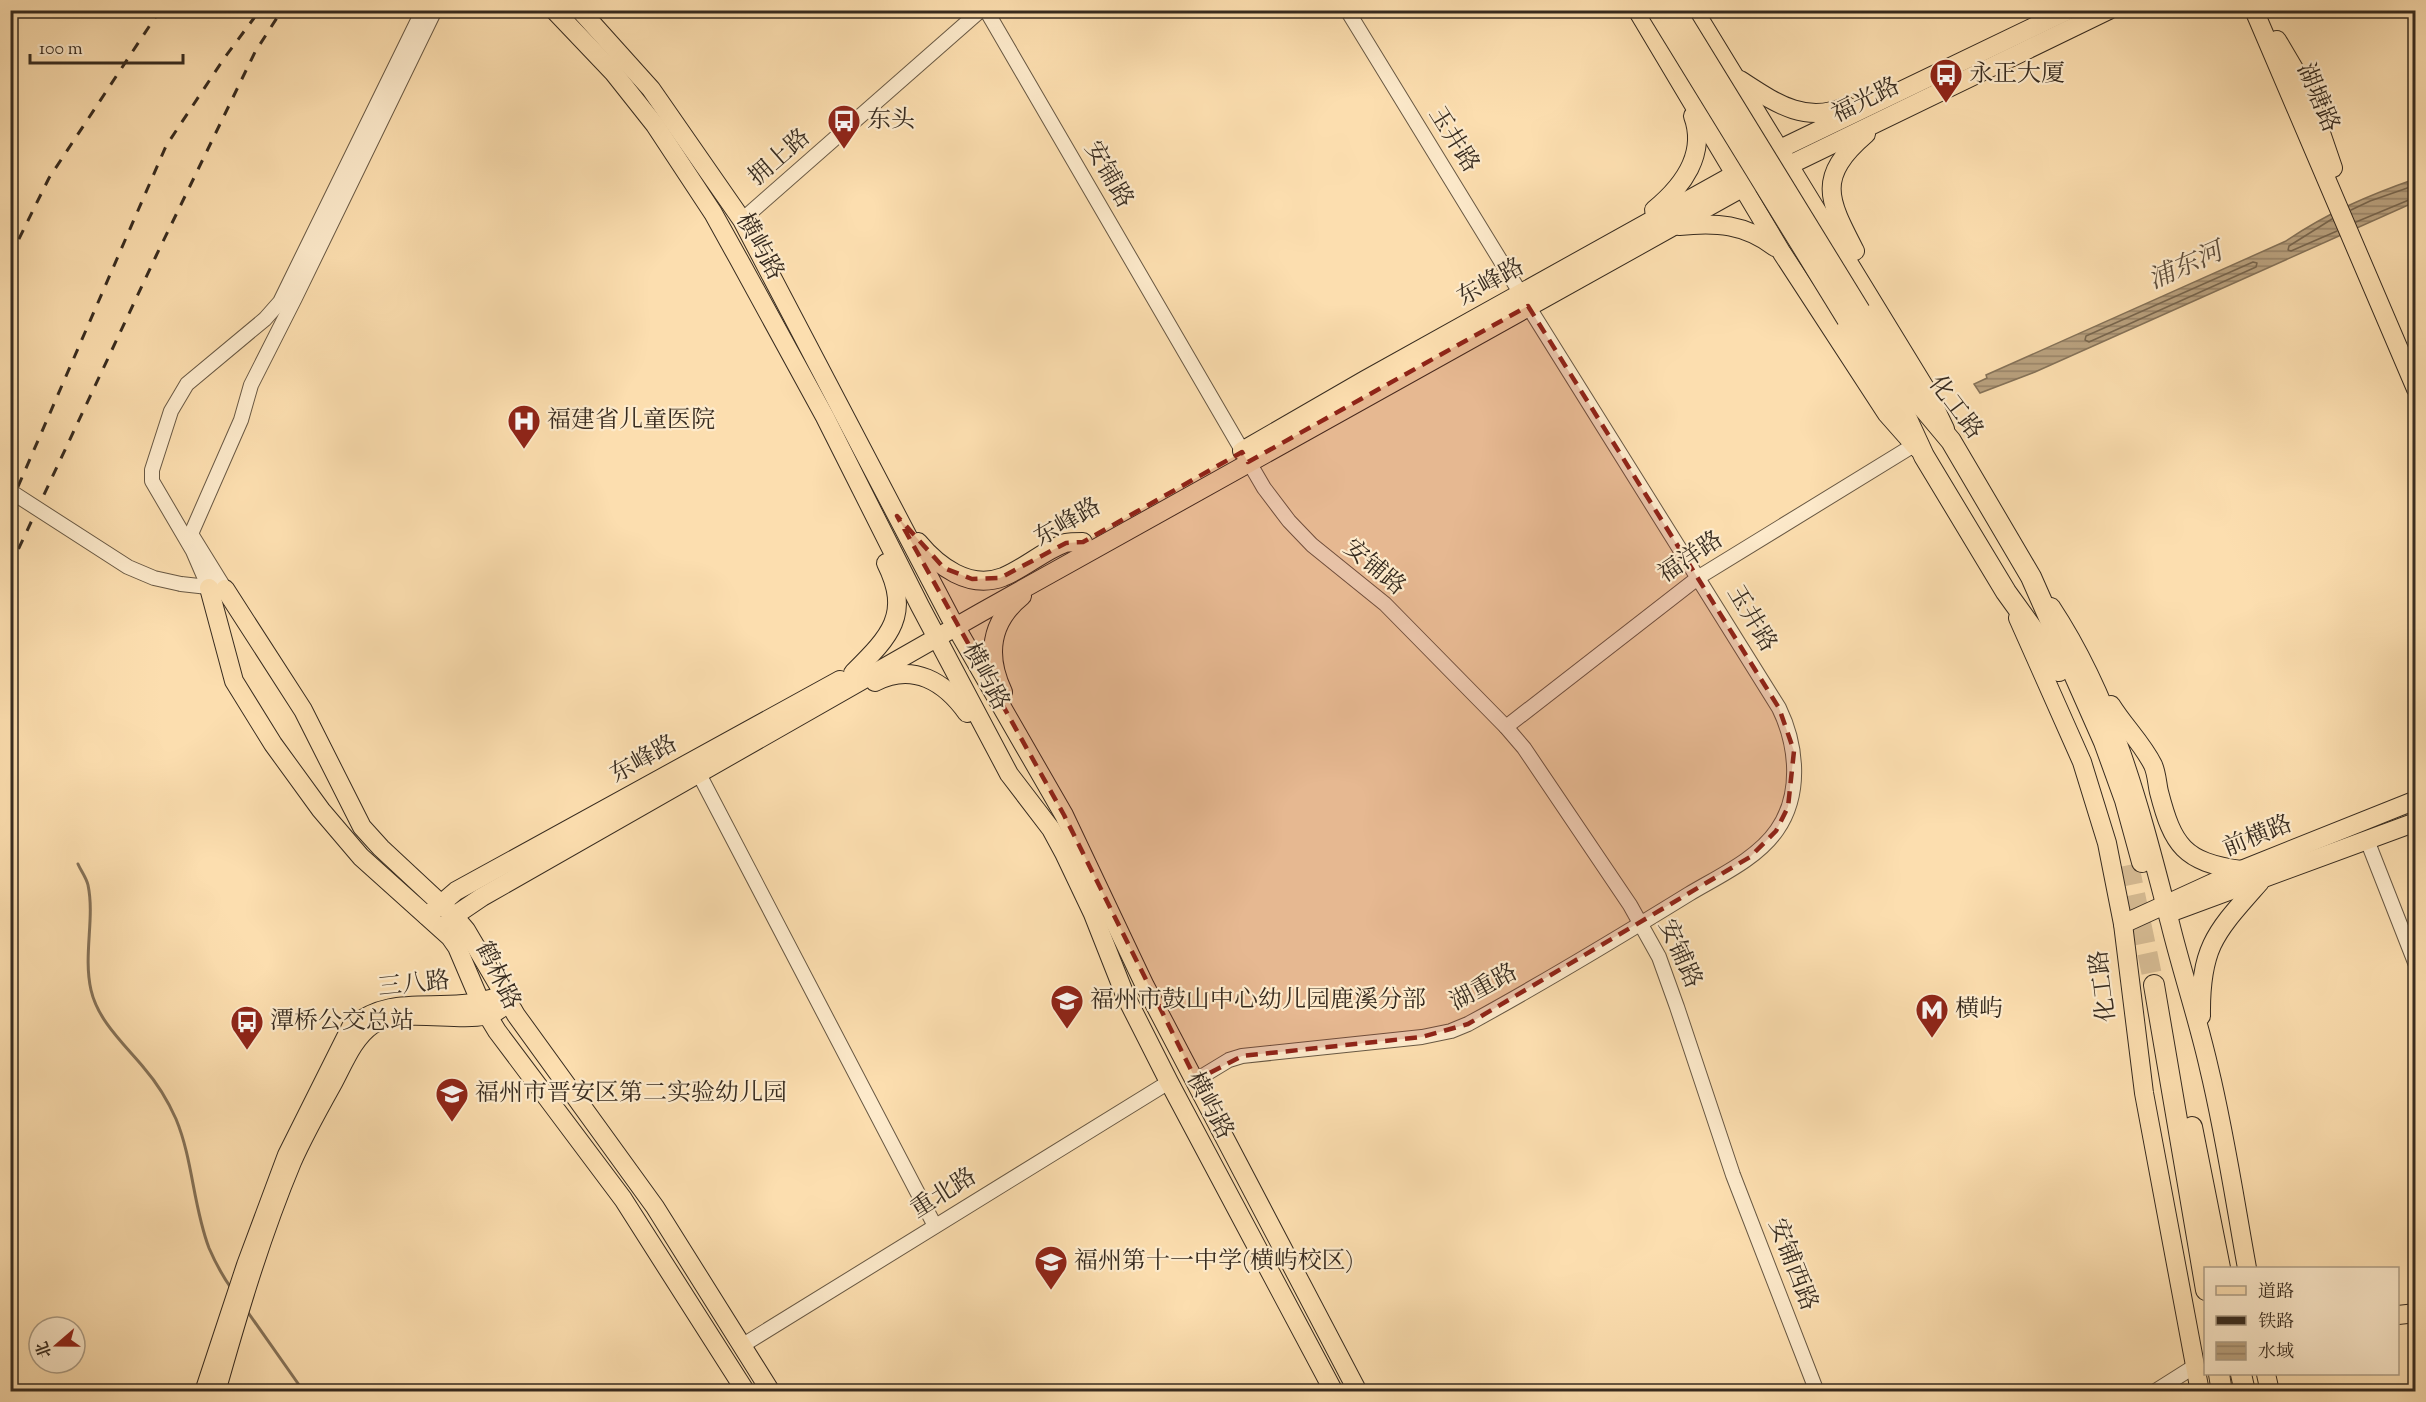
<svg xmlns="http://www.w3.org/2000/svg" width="2426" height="1402" font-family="'Sorts Mill Goudy','Noto Serif SC',serif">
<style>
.water{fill:url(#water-rules);stroke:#857258;stroke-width:1.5}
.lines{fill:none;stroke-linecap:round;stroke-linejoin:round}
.shore{stroke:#78664e;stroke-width:1.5}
.stream{stroke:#857258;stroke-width:3}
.highway-tunnel{stroke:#d5ba92;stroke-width:20;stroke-dasharray:20 10;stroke-linecap:butt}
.minor-casing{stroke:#685843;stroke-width:16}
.major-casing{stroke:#372b1f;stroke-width:20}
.highway-casing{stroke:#372b1f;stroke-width:22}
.minor{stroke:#fdeacb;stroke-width:14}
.major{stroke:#fcdeaf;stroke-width:18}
.highway{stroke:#fcdeaf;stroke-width:20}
.rail{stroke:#372b1f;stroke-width:3;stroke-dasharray:10 10;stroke-linecap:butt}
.minor-bridge-casing{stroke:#685843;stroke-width:16;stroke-linecap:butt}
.highway-bridge-casing{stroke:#372b1f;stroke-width:22;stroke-linecap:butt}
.minor-bridge{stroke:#fdeacb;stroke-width:14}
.highway-bridge{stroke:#fcdeaf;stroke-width:20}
.marked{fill:#8f2418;fill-opacity:0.2;stroke:#8f2418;stroke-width:4.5;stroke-dasharray:12 8;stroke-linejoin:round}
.labels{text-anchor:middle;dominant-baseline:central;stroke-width:4.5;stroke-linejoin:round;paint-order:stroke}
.poi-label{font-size:24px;fill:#372b1f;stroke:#fdeacb;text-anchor:start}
.street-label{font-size:24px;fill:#372b1f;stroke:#fdeacb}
.water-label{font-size:26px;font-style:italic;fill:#5e4e3c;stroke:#fdeacb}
</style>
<defs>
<pattern id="water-rules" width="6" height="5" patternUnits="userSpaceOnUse" patternTransform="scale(1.5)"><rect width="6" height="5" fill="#b9a17e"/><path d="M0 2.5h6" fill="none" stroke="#978367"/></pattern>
</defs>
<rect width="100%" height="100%" fill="#fcdeaf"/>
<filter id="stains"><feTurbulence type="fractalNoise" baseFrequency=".00333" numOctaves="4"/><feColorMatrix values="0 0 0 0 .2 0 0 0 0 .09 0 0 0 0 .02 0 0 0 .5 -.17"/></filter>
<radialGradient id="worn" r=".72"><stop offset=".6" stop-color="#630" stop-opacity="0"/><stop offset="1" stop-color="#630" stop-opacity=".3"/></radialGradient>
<path class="water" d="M 2415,179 L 2415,202 L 2035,372 L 1980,393 L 1974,384 L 1987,378 L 1986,375 L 2286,241 C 2327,213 2369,195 2415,179 Z"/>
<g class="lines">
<g class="shore">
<path d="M 2351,210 L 2370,201 L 2416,185"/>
<path d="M 2332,219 L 2289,246 L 2288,250 L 2291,251 L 2337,231"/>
<path d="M 2356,222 L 2416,197"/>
<path d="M 2253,262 L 2257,263 L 2256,267 L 2089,342 L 2085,340 L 2086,336 Z"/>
</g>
<g class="stream">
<path d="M 78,864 C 81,871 86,877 88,885 C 95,918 83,955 91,990 C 98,1021 125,1045 144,1068 C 157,1083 168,1101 176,1119 C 193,1160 193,1206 209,1248 C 215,1262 222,1275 231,1288"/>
<path d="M 247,1311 L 304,1392"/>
</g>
<path class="highway-tunnel" d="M 2129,865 L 2154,985"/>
<g class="minor-casing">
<g id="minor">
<path d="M 986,10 L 1264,488 L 1289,521 L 1312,545 L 1385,604 L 1506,727 L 1524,748 L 1630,905 L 1659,957 L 1677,1007 L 1733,1175 L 1817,1392"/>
<path d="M 1347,10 L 1521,294"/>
<path d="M 742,220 L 981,10"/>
<path d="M 181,584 L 217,588"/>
<path d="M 209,588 L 193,551 L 152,481 L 152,470 L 171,411 L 187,384 L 265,319 L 280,302 L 423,10"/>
<path d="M 225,589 L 191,534 L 241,420 L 251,385 L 295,298 L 435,10"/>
<path d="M 1506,727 L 1699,577 L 1914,445"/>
<path d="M 699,774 L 935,1226"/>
<path d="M 2367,840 L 2416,965"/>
<path d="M 1196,1080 L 1229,1060 L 1242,1056 L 1422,1037 L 1451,1031 L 1468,1024 C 1543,983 1616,939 1689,894 C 1719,876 1757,859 1777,830 C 1802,794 1797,745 1779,708 L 1528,306"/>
<path d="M 743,1345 L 1169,1082"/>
<path d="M 2154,1392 L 2195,1366"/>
</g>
</g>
<g class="major-casing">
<g id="major">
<path d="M 554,10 L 613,72 L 655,125 L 713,213 L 738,258 L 825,417 L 920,606 L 1009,774 L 1051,829 L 1064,853 L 1093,914 L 1125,995 L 1169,1082 L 1334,1392"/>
<path d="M 580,10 L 651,89 L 742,220 L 950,617 L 1064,815 L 1145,986 L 1358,1392"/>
<path d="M 1637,10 L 1782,253 L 1887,414 L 1917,448"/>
<path d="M 1694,10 L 1927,391 L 1945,429"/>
<path d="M 2254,10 L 2416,389"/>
<path d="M 2277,40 L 2306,89 L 2333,168"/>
<path d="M 1740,80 C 1774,102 1805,125 1847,106"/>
<path d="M 1654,210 C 1682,187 1707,154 1693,116"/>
<path d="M 1679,226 C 1716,222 1745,224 1775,247"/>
<path d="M 1855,251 C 1828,199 1816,177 1866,134"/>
<path d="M 1242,451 L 1365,380 L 1780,149 L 2069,10"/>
<path d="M 918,542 C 938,566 969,590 1003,577 C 1025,568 1043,551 1065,543 C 1070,542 1078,542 1083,542"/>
<path d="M 209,588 L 234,681 L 273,744 L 321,810 L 361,857 L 450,937 L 457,947 L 483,1008 L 497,1031 L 623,1199 L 746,1392"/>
<path d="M 225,589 L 303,710 L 362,827 L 381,848 L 454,916 L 466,930 L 516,1015 L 655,1207 L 771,1392"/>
<path d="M 2051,607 C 2115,704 2141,812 2170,923 C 2182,972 2198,1019 2209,1068 C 2225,1134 2235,1202 2247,1268"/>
<path d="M 2018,618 L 2082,762 L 2107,843 L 2123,924 L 2144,1093 L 2200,1392"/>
<path d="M 853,673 C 889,637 912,615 886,563"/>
<path d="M 875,682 C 913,662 945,682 967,713"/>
<path d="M 1003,692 C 986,656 990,622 1022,596"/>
<path d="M 2111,705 C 2124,726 2142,743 2153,765 C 2157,774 2157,784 2159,792 C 2173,846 2184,862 2241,870"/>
<path d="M 2169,913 L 2416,822"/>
<path d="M 427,916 L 456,891 L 840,680"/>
<path d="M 2123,924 L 2241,870 L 2416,800"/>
<path d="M 442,929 L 454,916 L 482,897 L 980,613 L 1672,227 L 1742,188 L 2109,10"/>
<path d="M 2201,1016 C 2200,946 2216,932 2260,882"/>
<path d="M 2398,1315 L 2416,1313"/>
<path d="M 2266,1374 L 2270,1392"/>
<path d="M 204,1392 L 246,1265 L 287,1155 L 351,1027 C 386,998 421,1008 463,1004 C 477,1003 491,999 504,995 L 501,1008 C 480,1030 404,1003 372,1025 C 353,1038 343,1065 332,1085 C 318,1110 304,1135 292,1162 C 261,1236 238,1314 216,1392"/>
</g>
</g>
<g class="highway-casing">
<g id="highway">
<path d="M 1860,311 L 1915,398 L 1951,441 L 2031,577 L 2104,742 L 2125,800 L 2142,862"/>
<path d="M 1847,319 L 1901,406 L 1924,456 L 2006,592 L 2050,653 L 2059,671"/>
<path d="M 2154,985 L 2206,1290"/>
<path d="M 2192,1127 L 2220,1268"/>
<path d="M 2219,1374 L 2222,1392"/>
<path d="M 2241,1374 L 2245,1392"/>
</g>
</g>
<use href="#minor" class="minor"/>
<use href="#major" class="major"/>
<use href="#highway" class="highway"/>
<g class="rail">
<path d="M 10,257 L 49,178 L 160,10"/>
<path d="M 10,505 L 166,146 L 225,57 L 260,10"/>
<path d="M 10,567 L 156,256 L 255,52 L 282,10"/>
</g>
<g class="minor-bridge-casing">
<path id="minor-bridge" d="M 10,491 L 128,567 L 154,578 L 181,584"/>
</g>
<g class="highway-bridge-casing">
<g id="highway-bridge">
<path d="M 1657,10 L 1847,319"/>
<path d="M 1675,10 L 1860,311"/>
</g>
</g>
<use href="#minor-bridge" class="minor-bridge"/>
<use href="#highway-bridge" class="highway-bridge"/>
</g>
<path class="marked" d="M 1528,306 L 1779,708 L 1794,751 L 1788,807 L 1776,831 L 1750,857 L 1468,1024 L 1422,1037 L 1242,1056 L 1196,1080 L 1064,815 L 897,516 L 944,568 L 972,579 L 1000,578 L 1066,543 L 1083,542 L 1242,452 L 1248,462 Z"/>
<defs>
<g id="bus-pin" transform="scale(1.725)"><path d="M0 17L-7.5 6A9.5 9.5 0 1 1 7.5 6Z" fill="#8f2418" stroke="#fdeacb"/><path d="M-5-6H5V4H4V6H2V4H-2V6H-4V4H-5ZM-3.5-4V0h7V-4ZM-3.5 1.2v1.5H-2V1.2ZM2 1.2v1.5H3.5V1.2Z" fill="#fff"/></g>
<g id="hospital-pin" transform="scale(1.725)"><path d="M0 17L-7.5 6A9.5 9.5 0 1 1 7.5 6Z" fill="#8f2418" stroke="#fdeacb"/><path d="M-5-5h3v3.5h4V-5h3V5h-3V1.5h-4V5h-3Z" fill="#fff"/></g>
<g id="school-pin" transform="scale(1.725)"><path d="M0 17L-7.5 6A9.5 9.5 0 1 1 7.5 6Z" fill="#8f2418" stroke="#fdeacb"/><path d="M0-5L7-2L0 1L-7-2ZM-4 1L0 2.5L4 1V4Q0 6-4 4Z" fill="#fff"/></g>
<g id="metro-pin" transform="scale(1.725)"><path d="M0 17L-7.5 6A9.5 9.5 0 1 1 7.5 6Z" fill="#8f2418" stroke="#fdeacb"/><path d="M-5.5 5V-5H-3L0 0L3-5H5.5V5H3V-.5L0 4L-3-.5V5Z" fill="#fff"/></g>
</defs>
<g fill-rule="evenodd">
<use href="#bus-pin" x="1946" y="75"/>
<use href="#bus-pin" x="844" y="121"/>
<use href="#hospital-pin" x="524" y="421"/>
<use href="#school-pin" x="1067" y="1001"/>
<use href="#metro-pin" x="1932" y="1010"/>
<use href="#bus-pin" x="247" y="1022"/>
<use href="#school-pin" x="452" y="1094"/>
<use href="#school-pin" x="1051" y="1262"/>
</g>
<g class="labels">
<g class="poi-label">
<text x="1969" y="75">永正大厦</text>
<text x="867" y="121">东头</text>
<text x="547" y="421">福建省儿童医院</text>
<text x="1090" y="1001">福州市鼓山中心幼儿园鹿溪分部</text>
<text x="1955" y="1010">横屿</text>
<text x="270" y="1022">潭桥公交总站</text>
<text x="475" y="1094">福州市晋安区第二实验幼儿园</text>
<text x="1074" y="1262">福州第十一中学(横屿校区)</text>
</g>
<g class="street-label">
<text transform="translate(2317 98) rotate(67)">湖塘路</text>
<text transform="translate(1866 101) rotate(-26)">福光路</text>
<text transform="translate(1453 140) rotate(58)">玉井路</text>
<text transform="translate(780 158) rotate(-41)">拥上路</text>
<text transform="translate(1108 175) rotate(60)">安铺路</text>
<text transform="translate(759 247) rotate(61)">横屿路</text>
<text transform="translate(1491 283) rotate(-29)">东峰路</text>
<text transform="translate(1955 408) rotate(53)">化工路</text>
<text transform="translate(1068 523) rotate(-30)">东峰路</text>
<text transform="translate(1691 558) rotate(-34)">福洋路</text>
<text transform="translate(1374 568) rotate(40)">安铺路</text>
<text transform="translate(1751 619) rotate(59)">玉井路</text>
<text transform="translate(985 677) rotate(62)">横屿路</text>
<text transform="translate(644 760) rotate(-29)">东峰路</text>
<text transform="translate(2258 837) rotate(-22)">前横路</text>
<text transform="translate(1679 954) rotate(66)">安铺路</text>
<text transform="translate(497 976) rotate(64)">鹤林路</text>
<text transform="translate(414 985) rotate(-6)">三八路</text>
<text transform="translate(2104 986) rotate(-97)">化工路</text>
<text transform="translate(1484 988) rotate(-28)">湖重路</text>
<text transform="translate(1209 1106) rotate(62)">横屿路</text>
<text transform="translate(944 1194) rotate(-32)">重北路</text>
<text transform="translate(1792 1265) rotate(69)">安铺西路</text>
</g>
<g class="water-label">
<text transform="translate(2186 267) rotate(-24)">浦东河</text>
</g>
</g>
<rect width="2426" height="1402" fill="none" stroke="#fcdeaf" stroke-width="36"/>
<rect x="12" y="12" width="2402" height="1378" fill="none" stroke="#372b1f" stroke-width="3"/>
<rect x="18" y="18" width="2390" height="1366" fill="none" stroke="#372b1f" stroke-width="1.5"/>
<rect x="2204" y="1267" width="195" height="108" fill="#fdeacb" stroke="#ae9e86" stroke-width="1.5"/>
<rect x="2216" y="1286" width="30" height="9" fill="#fcdeaf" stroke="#ae9e86" stroke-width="1.5"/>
<text x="2258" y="1297" font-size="18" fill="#372b1f">道路</text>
<rect x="2216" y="1316" width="30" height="9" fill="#372b1f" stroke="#ae9e86" stroke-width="1.5"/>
<text x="2258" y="1327" font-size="18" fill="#372b1f">铁路</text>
<rect x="2216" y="1342" width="30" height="18" fill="url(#water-rules)" stroke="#ae9e86" stroke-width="1.5"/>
<text x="2258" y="1357" font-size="18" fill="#372b1f">水域</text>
<g transform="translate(57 1345) rotate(250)"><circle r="28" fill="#fdeacb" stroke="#ae9e86" stroke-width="1.5"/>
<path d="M0-4.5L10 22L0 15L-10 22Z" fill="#8f2418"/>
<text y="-9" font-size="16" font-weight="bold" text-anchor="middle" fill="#372b1f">北</text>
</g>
<path d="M30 54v9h153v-9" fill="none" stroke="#372b1f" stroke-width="3"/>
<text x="39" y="54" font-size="18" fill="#372b1f" stroke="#fdeacb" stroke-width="4.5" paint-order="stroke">100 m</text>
<rect width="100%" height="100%" filter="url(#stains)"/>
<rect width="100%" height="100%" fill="url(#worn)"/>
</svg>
